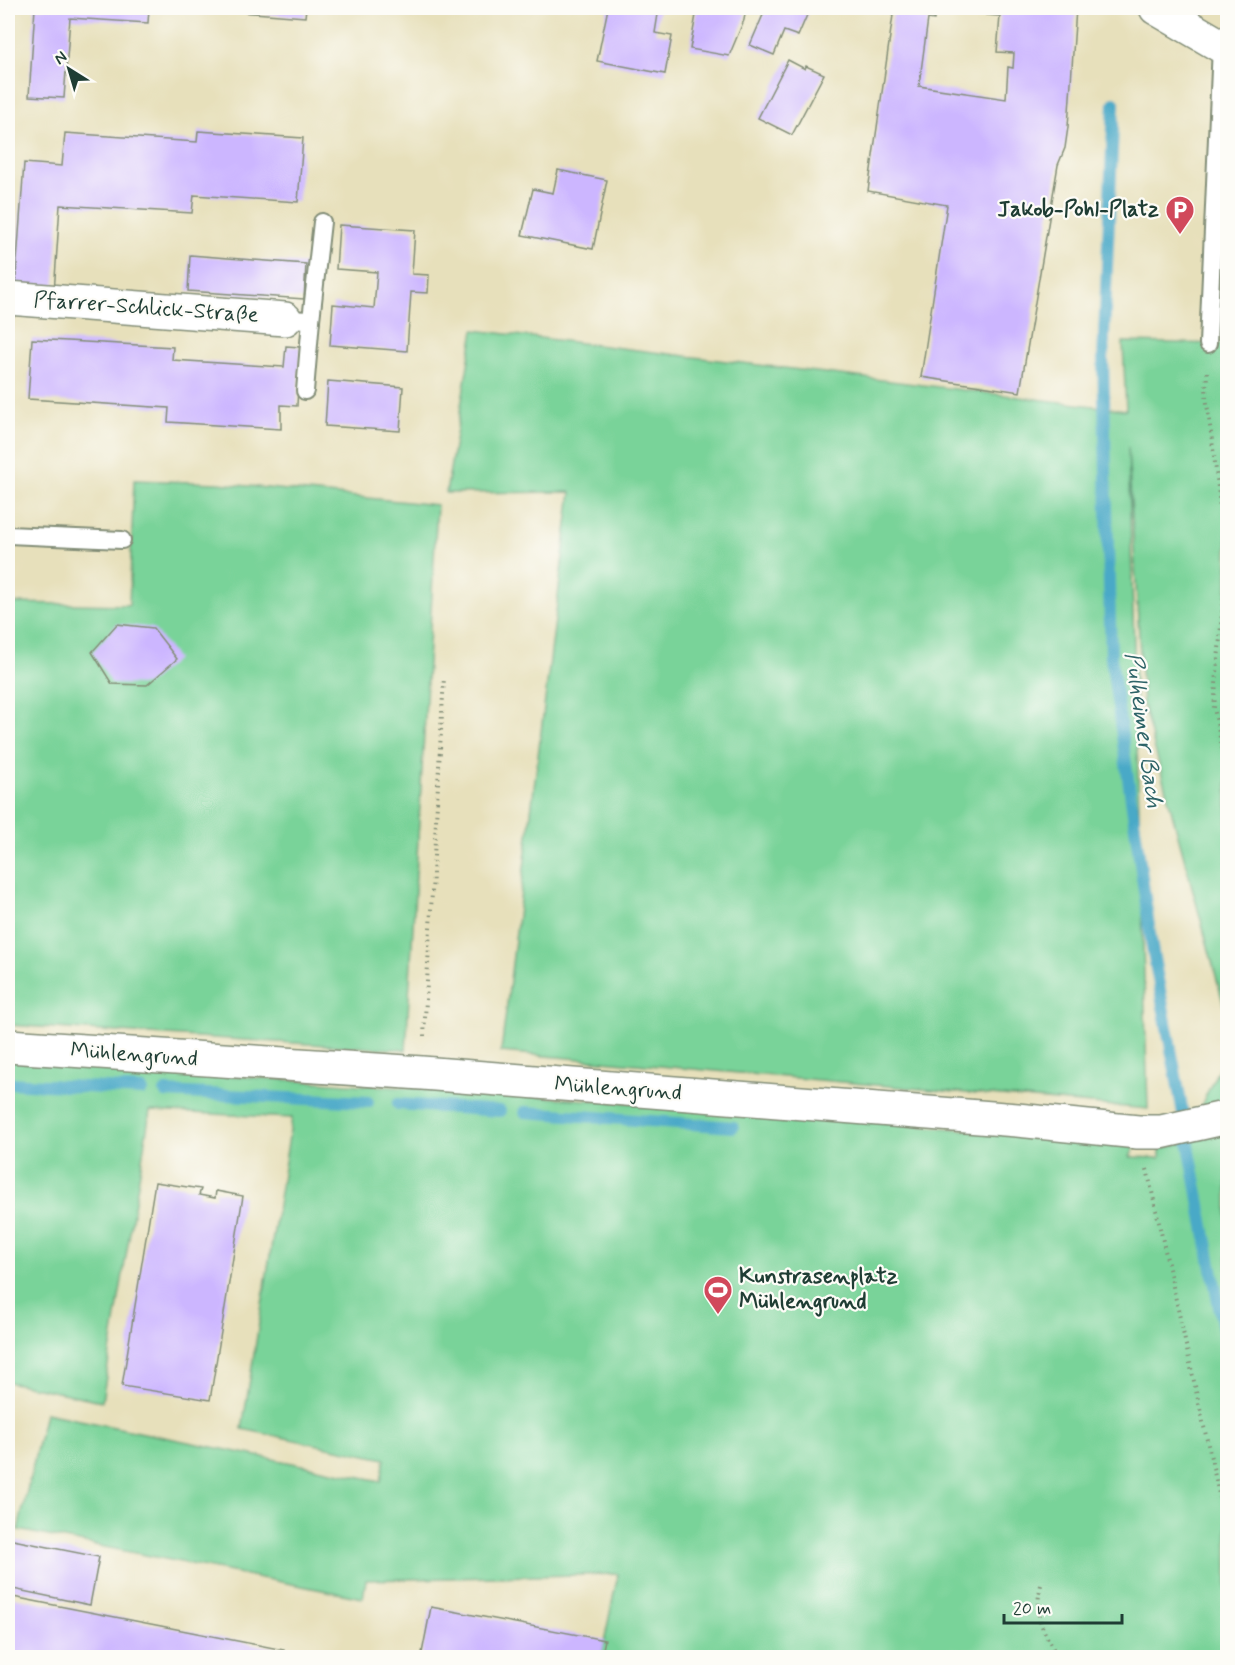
<svg xmlns="http://www.w3.org/2000/svg" width="1235" height="1665" font-family="Mynerve,sans-serif">
<style>
.green{fill:#79d399;stroke:#4c8866;stroke-width:1.5}
.lines{fill:none;stroke-linecap:round;stroke-linejoin:round}
.stream{stroke:#48a9c7;stroke-width:12}
.building{fill:#ccb6ff}
.lane-casing{stroke:#838e78;stroke-width:20}
.street-casing{stroke:#838e78;stroke-width:36}
.path{stroke:#838e78;stroke-width:4;stroke-dasharray:1.5 4.5;stroke-linecap:butt}
.lane{stroke:#fff;stroke-width:16}
.street{stroke:#fff;stroke-width:33}
.labels{text-anchor:middle;dominant-baseline:central;stroke-width:4.5;stroke-linejoin:round;paint-order:stroke}
.poi-label{font-size:22px;font-weight:bold;fill:#1f3d34;stroke:#fdfcf7;text-anchor:end}
.street-label{font-size:22px;fill:#1f3d34;stroke:#fdfcf7}
.water-label{font-size:24px;font-style:italic;fill:#2d6367;stroke:#fdfcf7}
</style>
<rect width="100%" height="100%" fill="#fdfcf7"/>
<filter id="ink" filterUnits="userSpaceOnUse"><feTurbulence type="fractalNoise" baseFrequency=".0167" numOctaves="2"/><feDisplacementMap in="SourceGraphic" scale="12" xChannelSelector="R" yChannelSelector="G"/><feConvolveMatrix kernelMatrix="1 2 1 2 8 2 1 2 1" color-interpolation-filters="sRGB"/></filter>
<filter id="wash" filterUnits="userSpaceOnUse"><feTurbulence type="fractalNoise" baseFrequency=".008" numOctaves="4" result="noise"/><feDisplacementMap in="SourceGraphic" scale="24" xChannelSelector="R" yChannelSelector="G"/><feGaussianBlur stdDeviation="1.35" result="paint"/><feColorMatrix in="noise" values="0 0 0 0 0 0 0 0 0 0 0 0 0 0 0 0 0 1.4 0 .05"/><feComposite in="paint" operator="in"/></filter>
<g filter="url(#wash)">
<rect width="100%" height="100%" fill="#e7e0bb"/>
<g class="green">
<path d="M 474,330 L 1126,410 L 1123,342 L 1227,344 L 1227,1017 L 1143,705 L 1128,447 L 1148,1109 L 501,1052 L 571,492 L 446,493 Z"/>
<path d="M 134,480 L 218,483 L 437,505 L 406,1050 L 8,1025 L 8,603 L 129,605 Z"/>
<path d="M 1227,1051 L 1227,1104 L 1200,1108 Z"/>
<path d="M 8,1061 L 811,1115 L 1135,1146 L 1130,1157 L 1160,1158 L 1160,1149 L 1227,1131 L 1227,1657 L 601,1657 L 618,1574 L 366,1580 L 363,1598 L 18,1530 L 45,1413 L 381,1481 L 385,1459 L 242,1429 L 292,1118 L 150,1111 L 102,1401 L 8,1382 Z"/>
</g>
<g class="lines">
<g class="stream">
<path d="M 1114,103 L 1103,360 L 1111,658 L 1152,947 L 1228,1355"/>
<path d="M 8,1083 L 142,1090"/>
<path d="M 165,1092 L 368,1102"/>
<path d="M 398,1104 L 500,1111"/>
<path d="M 525,1112 L 733,1127"/>
</g>
</g>
<g id="blocks">
<g class="building">
<path d="M 35,8 L 149,8 L 148,23 L 70,18 L 64,98 L 29,96 Z"/>
<path d="M 210,8 L 306,8 L 305,17 L 227,11 L 210,9 Z"/>
<path d="M 608,8 L 659,8 L 655,33 L 672,36 L 665,74 L 597,61 Z"/>
<path d="M 705,8 L 746,8 L 744,20 L 729,56 L 690,49 L 697,9 L 704,10 Z"/>
<path d="M 766,8 L 810,8 L 798,36 L 784,31 L 774,55 L 750,45 Z"/>
<path d="M 894,8 L 958,8 L 958,13 L 935,12 L 934,20 L 928,19 L 919,86 L 1006,99 L 1008,67 L 1013,68 L 1014,53 L 997,52 L 1000,16 L 986,15 L 987,8 L 1076,8 L 1068,127 L 1065,148 L 1058,165 L 1020,392 L 921,377 L 947,205 L 868,191 Z"/>
<path d="M 788,60 L 805,69 L 806,66 L 824,74 L 792,135 L 758,118 Z"/>
<path d="M 198,131 L 303,138 L 298,202 L 194,195 L 192,213 L 60,205 L 54,293 L 15,290 L 24,163 L 62,166 L 65,133 L 197,142 Z"/>
<path d="M 558,170 L 607,180 L 593,249 L 522,235 L 533,189 L 553,193 Z"/>
<path d="M 339,225 L 415,230 L 412,274 L 429,275 L 428,293 L 411,292 L 407,351 L 330,345 L 333,304 L 374,308 L 377,272 L 336,269 Z"/>
<path d="M 190,255 L 306,264 L 304,299 L 188,291 Z"/>
<path d="M 32,339 L 173,347 L 172,360 L 284,367 L 286,346 L 300,347 L 297,406 L 281,405 L 281,429 L 168,422 L 169,408 L 28,399 Z"/>
<path d="M 328,381 L 403,387 L 400,431 L 325,426 Z"/>
<path d="M 117,624 L 153,628 L 177,659 L 147,685 L 112,684 L 92,652 Z"/>
<path d="M 155,1182 L 201,1189 L 199,1195 L 215,1198 L 216,1191 L 243,1196 L 210,1400 L 122,1386 Z"/>
<path d="M 8,1539 L 99,1557 L 90,1605 L 8,1588 Z"/>
<path d="M 8,1596 L 284,1650 L 282,1658 L 8,1658 Z"/>
<path d="M 431,1607 L 605,1640 L 601,1658 L 421,1658 Z"/>
</g>
</g>
</g>
<g filter="url(#ink)">
<use href="#blocks" fill-opacity="0" stroke="#838e78" stroke-width="1.5"/>
<g class="lines">
<g class="lane-casing">
<g id="lane">
<path d="M 285,319 L 311,320 L 322,222"/>
<path d="M 1208,344 L 1221,46"/>
<path d="M 305,391 L 311,320"/>
<path d="M 8,535 L 122,540"/>
</g>
</g>
<g class="street-casing">
<g id="street">
<path d="M 1156,8 L 1228,50"/>
<path d="M 8,298 L 285,319"/>
<path d="M 8,1046 L 422,1073 L 1017,1120 L 1138,1132 L 1161,1132 L 1228,1117"/>
</g>
</g>
<g class="path">
<path d="M 1207,372 L 1206,396 L 1217,478 L 1226,567 L 1214,708 L 1228,777"/>
<path d="M 424,1036 L 444,677"/>
<path d="M 1147,1169 L 1228,1535"/>
<path d="M 1041,1585 C 1033,1619 1043,1628 1058,1658"/>
</g>
<use href="#lane" class="lane"/>
<use href="#street" class="street"/>
</g>
</g>
<defs>
<g id="parking-pin" transform="scale(1.5)"><path d="M0 17L-7.5 6A9.5 9.5 0 1 1 7.5 6Z" fill="#d1495b" stroke="#fdfcf7"/><path d="M-3.5-5.5H1a3.5 3.5 0 0 1 0 7H-1V5.5H-3.5ZM-1-3.4V-.6H.8a1.4 1.4 0 0 0 0-2.8Z" fill="#fff"/></g>
<g id="stadium-pin" transform="scale(1.5)"><path d="M0 17L-7.5 6A9.5 9.5 0 1 1 7.5 6Z" fill="#d1495b" stroke="#fdfcf7"/><path d="M0-5a6.5 5 0 1 0 0 10a6.5 5 0 1 0 0-10ZM-3.5-1.8h7v3.6h-7Z" fill="#fff"/></g>
</defs>
<g fill-rule="evenodd">
<use href="#parking-pin" x="1180" y="210"/>
<use href="#stadium-pin" x="718" y="1290"/>
</g>
<g class="labels">
<g class="poi-label">
<text x="1159" y="210">Jakob-Pohl-Platz</text>
<text x="739" y="1277" text-anchor="start">Kunstrasenplatz<tspan x="739" dy="25">Mühlengrund</tspan></text>
</g>
<g class="street-label">
<text transform="translate(146 308) rotate(4)">Pfarrer-Schlick-Straße</text>
<text transform="translate(134 1055) rotate(4)">Mühlengrund</text>
<text transform="translate(618 1089) rotate(4)">Mühlengrund</text>
</g>
<g class="water-label">
<text transform="translate(1143 730) rotate(82)">Pulheimer Bach</text>
</g>
</g>
<rect width="1235" height="1665" fill="none" stroke="#fdfcf7" stroke-width="30"/>
<g transform="translate(69 69) rotate(323)" stroke="#fdfcf7" stroke-width="4.5" paint-order="stroke">
<path d="M0-4.5L10 22L0 15L-10 22Z" fill="#1f3d34"/>
<text y="-9" font-size="16" font-weight="bold" text-anchor="middle" fill="#1f3d34">N</text>
</g>
<path d="M1004 1614v9h118v-9" fill="none" stroke="#1f3d34" stroke-width="3"/>
<text x="1013" y="1614" font-size="18" fill="#1f3d34" stroke="#fdfcf7" stroke-width="4.5" paint-order="stroke">20 m</text>
</svg>
